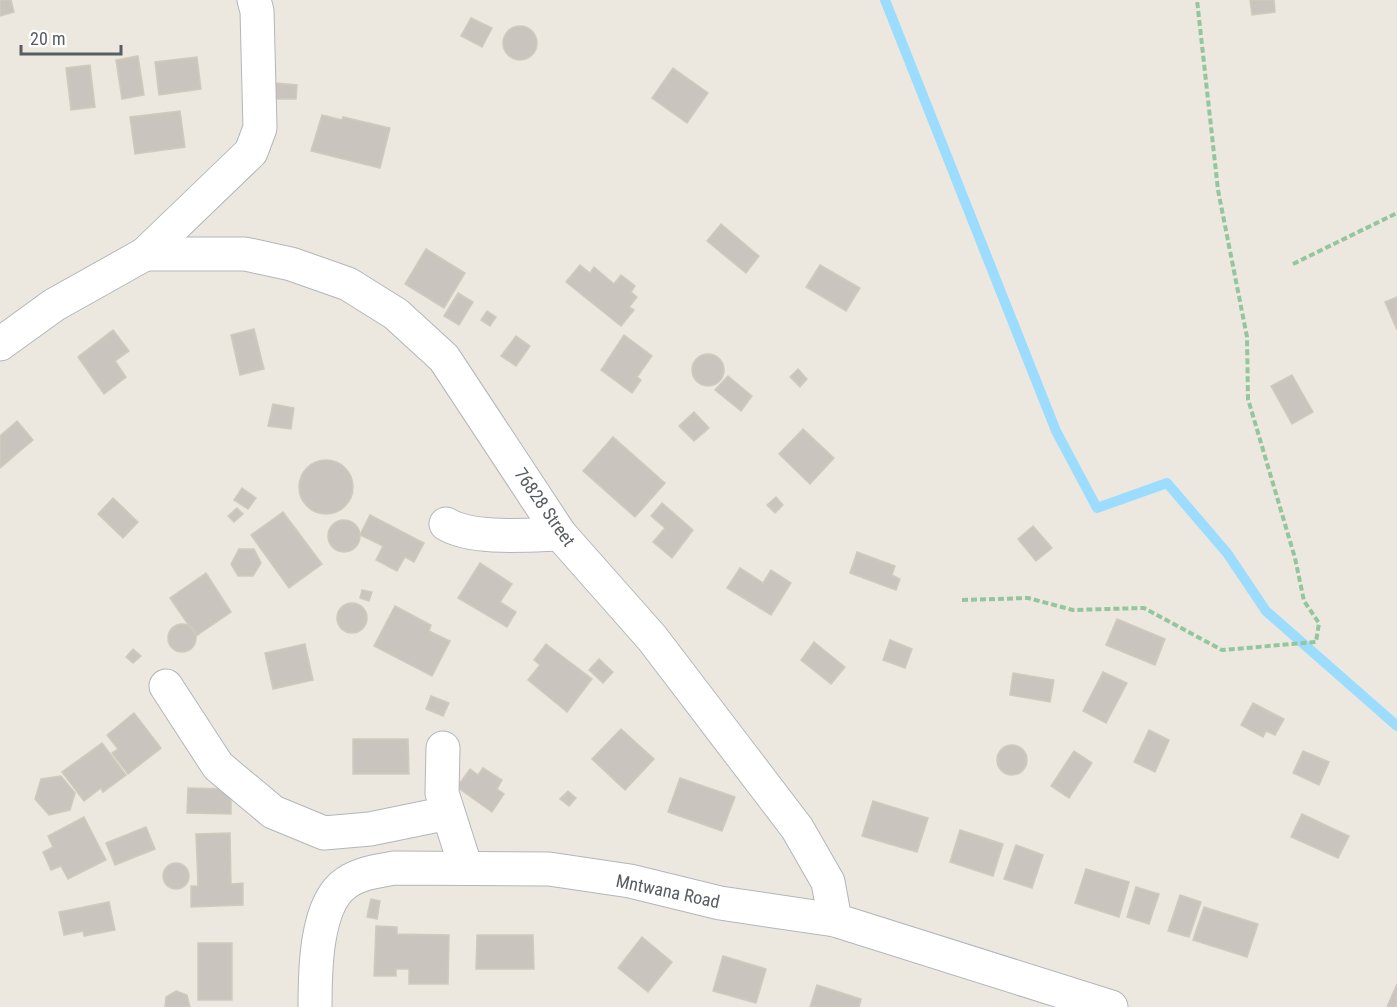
<svg xmlns="http://www.w3.org/2000/svg" width="1397" height="1007" font-family="'Roboto Condensed',sans-serif">
<style>
.lines{fill:none;stroke-linecap:round;stroke-linejoin:round}
.stream{stroke:#9cddff;stroke-width:10}
.building{fill:#c9c5be;stroke:#d1c9bd;stroke-width:1.5}
.street-casing{stroke:#b2b6bb;stroke-width:35}
.path{stroke:#93c69d;stroke-width:4;stroke-dasharray:6 3;stroke-linecap:butt}
.street{stroke:#fff;stroke-width:33}
.labels{text-anchor:middle;dominant-baseline:central;stroke-width:6;stroke-linejoin:round;paint-order:stroke}
.street-label{font-size:18px;fill:#585d61;stroke:#fff}
</style>
<rect width="100%" height="100%" fill="#ece8df"/>
<g class="lines">
<path class="stream" d="M 885,0 L 1056,431 L 1097,508 L 1167,483 L 1227,553 L 1266,611 L 1397,726"/>
</g>
<g class="building">
<path d="M 0,0 L 11,0 L 14,12 L 0,16 Z"/>
<path d="M 1250,0 L 1274,0 L 1275,12 L 1252,15 Z"/>
<path d="M 471,18 L 492,28 L 482,47 L 461,36 Z"/>
<circle cx="520" cy="43" r="17"/>
<path d="M 138,56 L 144,95 L 122,99 L 116,60 Z"/>
<path d="M 197,57 L 201,89 L 159,95 L 155,62 Z"/>
<path d="M 90,65 L 95,107 L 71,110 L 66,68 Z"/>
<path d="M 673,68 L 708,93 L 687,123 L 652,98 Z"/>
<path d="M 276,83 L 297,85 L 296,99 L 276,99 Z"/>
<path d="M 180,111 L 185,147 L 135,154 L 130,117 Z"/>
<path d="M 322,115 L 342,120 L 343,117 L 390,128 L 380,168 L 311,151 Z"/>
<path d="M 721,224 L 759,256 L 746,273 L 707,241 Z"/>
<path d="M 426,249 L 465,273 L 444,308 L 405,284 Z"/>
<path d="M 580,265 L 590,273 L 594,267 L 614,284 L 621,275 L 635,286 L 631,292 L 637,297 L 629,307 L 634,310 L 621,326 L 566,282 Z"/>
<path d="M 820,265 L 860,288 L 846,311 L 806,287 Z"/>
<path d="M 458,293 L 473,302 L 459,325 L 444,316 Z"/>
<path d="M 1397,297 L 1397,330 L 1385,302 Z"/>
<path d="M 487,311 L 496,317 L 490,326 L 481,320 Z"/>
<path d="M 254,329 L 264,369 L 240,375 L 231,335 Z"/>
<path d="M 113,330 L 129,351 L 115,361 L 126,377 L 104,394 L 78,357 Z"/>
<path d="M 624,335 L 652,356 L 637,377 L 641,380 L 632,393 L 601,370 Z"/>
<path d="M 516,336 L 530,346 L 516,366 L 501,356 Z"/>
<circle cx="708" cy="370" r="16"/>
<path d="M 798,369 L 807,379 L 800,387 L 790,377 Z"/>
<path d="M 1292,375 L 1313,412 L 1292,424 L 1271,386 Z"/>
<path d="M 728,376 L 752,396 L 741,411 L 715,390 Z"/>
<path d="M 273,404 L 294,408 L 291,429 L 268,426 Z"/>
<path d="M 694,412 L 709,428 L 694,441 L 679,426 Z"/>
<path d="M 17,421 L 33,440 L 0,468 L 0,436 Z"/>
<path d="M 803,429 L 834,458 L 810,484 L 779,454 Z"/>
<path d="M 613,437 L 665,483 L 635,517 L 583,471 Z"/>
<circle cx="326" cy="487" r="27"/>
<path d="M 242,488 L 256,498 L 248,509 L 234,500 Z"/>
<path d="M 776,497 L 783,505 L 775,513 L 767,505 Z"/>
<path d="M 113,498 L 138,522 L 123,538 L 98,514 Z"/>
<path d="M 662,503 L 693,530 L 672,558 L 653,542 L 665,528 L 651,516 Z"/>
<path d="M 237,508 L 243,514 L 234,522 L 228,516 Z"/>
<path d="M 283,512 L 322,564 L 289,588 L 251,535 Z"/>
<path d="M 370,515 L 424,543 L 414,562 L 405,557 L 397,571 L 376,560 L 383,546 L 360,535 Z"/>
<circle cx="344" cy="536" r="16"/>
<path d="M 1033,526 L 1052,548 L 1036,561 L 1018,539 Z"/>
<path d="M 239,549 L 254,549 L 261,563 L 253,576 L 238,576 L 231,564 Z"/>
<path d="M 857,552 L 895,566 L 892,575 L 900,579 L 896,590 L 850,573 Z"/>
<path d="M 480,563 L 512,584 L 500,602 L 516,612 L 507,627 L 458,598 Z"/>
<path d="M 740,568 L 763,583 L 771,570 L 791,583 L 771,615 L 727,588 Z"/>
<path d="M 206,573 L 231,612 L 196,636 L 170,598 Z"/>
<path d="M 362,590 L 372,592 L 369,601 L 360,598 Z"/>
<circle cx="352" cy="618" r="15"/>
<path d="M 395,606 L 431,625 L 429,631 L 450,641 L 432,676 L 374,646 Z"/>
<path d="M 1117,619 L 1165,639 L 1155,665 L 1106,645 Z"/>
<circle cx="182" cy="638" r="14"/>
<path d="M 890,640 L 912,649 L 905,668 L 883,660 Z"/>
<path d="M 814,642 L 845,667 L 831,684 L 801,660 Z"/>
<path d="M 305,644 L 313,680 L 273,689 L 265,653 Z"/>
<path d="M 546,644 L 592,679 L 567,712 L 528,680 L 540,665 L 534,660 Z"/>
<path d="M 133,649 L 141,656 L 133,663 L 126,657 Z"/>
<path d="M 599,659 L 613,672 L 603,683 L 589,670 Z"/>
<path d="M 1103,672 L 1127,683 L 1106,723 L 1083,711 Z"/>
<path d="M 1013,673 L 1054,680 L 1050,702 L 1010,695 Z"/>
<path d="M 431,696 L 449,703 L 443,716 L 426,709 Z"/>
<path d="M 1253,703 L 1284,719 L 1275,735 L 1266,731 L 1263,737 L 1241,725 Z"/>
<path d="M 134,713 L 161,748 L 128,774 L 112,753 L 118,749 L 107,735 Z"/>
<path d="M 621,729 L 654,759 L 625,790 L 592,759 Z"/>
<path d="M 1149,730 L 1169,740 L 1155,772 L 1134,762 Z"/>
<path d="M 353,739 L 408,739 L 409,774 L 353,774 Z"/>
<path d="M 102,743 L 126,775 L 103,792 L 101,788 L 84,801 L 62,772 Z"/>
<circle cx="1012" cy="760" r="15"/>
<path d="M 1074,751 L 1092,763 L 1069,798 L 1051,786 Z"/>
<path d="M 1303,751 L 1329,762 L 1319,785 L 1293,773 Z"/>
<path d="M 483,768 L 502,780 L 497,789 L 504,794 L 492,812 L 457,787 L 470,769 L 478,775 Z"/>
<path d="M 61,776 L 75,793 L 70,810 L 49,815 L 35,799 L 41,779 Z"/>
<path d="M 680,778 L 735,797 L 722,831 L 668,812 Z"/>
<path d="M 188,788 L 231,789 L 231,814 L 187,813 Z"/>
<path d="M 568,791 L 576,798 L 569,806 L 560,799 Z"/>
<path d="M 873,801 L 928,818 L 917,852 L 862,836 Z"/>
<path d="M 1302,814 L 1349,836 L 1338,858 L 1291,837 Z"/>
<path d="M 84,817 L 106,860 L 68,879 L 61,866 L 51,870 L 43,852 L 53,847 L 48,836 Z"/>
<path d="M 146,827 L 155,849 L 115,865 L 106,843 Z"/>
<path d="M 960,830 L 1003,844 L 993,876 L 950,862 Z"/>
<path d="M 230,833 L 231,884 L 243,883 L 243,905 L 191,907 L 191,886 L 198,886 L 196,834 Z"/>
<path d="M 1016,845 L 1043,855 L 1032,888 L 1004,879 Z"/>
<circle cx="176" cy="876" r="13"/>
<path d="M 1086,869 L 1129,882 L 1119,917 L 1075,903 Z"/>
<path d="M 1136,887 L 1159,894 L 1149,924 L 1127,917 Z"/>
<path d="M 1180,895 L 1201,902 L 1189,937 L 1168,931 Z"/>
<path d="M 371,899 L 380,901 L 377,919 L 367,917 Z"/>
<path d="M 109,902 L 115,930 L 84,936 L 83,931 L 64,935 L 59,912 Z"/>
<path d="M 1204,907 L 1258,924 L 1247,957 L 1193,940 Z"/>
<path d="M 376,926 L 397,927 L 397,934 L 449,935 L 448,984 L 409,984 L 409,969 L 396,969 L 396,976 L 374,976 Z"/>
<path d="M 477,935 L 533,935 L 534,969 L 476,969 Z"/>
<path d="M 642,937 L 672,962 L 648,992 L 618,968 Z"/>
<rect x="198" y="943" width="34" height="57"/>
<path d="M 723,956 L 766,969 L 756,1003 L 713,991 Z"/>
<path d="M 1397,984 L 1397,1007 L 1387,1007 Z"/>
<path d="M 817,985 L 861,999 L 859,1007 L 810,1007 Z"/>
<path d="M 176,991 L 187,995 L 190,1007 L 165,1007 L 166,997 Z"/>
</g>
<g class="lines">
<g class="street-casing">
<g id="street">
<path d="M 145,254 L 245,254 L 291,264 L 348,284 L 396,314 L 444,358 L 560,534 L 652,638 L 797,828 L 828,882 L 835,920"/>
<path d="M 0,344 L 54,305 L 145,254 L 251,152 L 260,128 L 257,11 L 254,0"/>
<path d="M 446,524 C 473,540 528,535 560,534"/>
<path d="M 166,686 L 218,766 L 273,812 L 324,833 L 370,829 L 448,813"/>
<path d="M 443,748 L 442,793 L 466,868"/>
<path d="M 315,1007 C 315,974 315,904 346,883 C 360,873 378,871 394,868 L 549,869 L 630,881 L 720,903 L 835,920 L 1111,1007"/>
</g>
</g>
<g class="path">
<path d="M 1293,264 L 1397,213"/>
<path d="M 962,600 L 1028,598 L 1073,610 L 1144,608 L 1222,650 L 1316,642 L 1319,623 L 1304,601 L 1295,558 L 1248,399 L 1247,337 L 1218,190 L 1197,0"/>
</g>
<use href="#street" class="street"/>
</g>
<g class="labels">
<g class="street-label">
<text transform="translate(545 507) rotate(55)">76828 Street</text>
<text transform="translate(668 891) rotate(12)">Mntwana Road</text>
</g>
</g>
<path d="M21 45v9h100v-9" fill="none" stroke="#585d61" stroke-width="3"/>
<text x="30" y="45" font-size="18" fill="#585d61" stroke="#ffffff" stroke-width="4.5" paint-order="stroke">20 m</text>
</svg>
